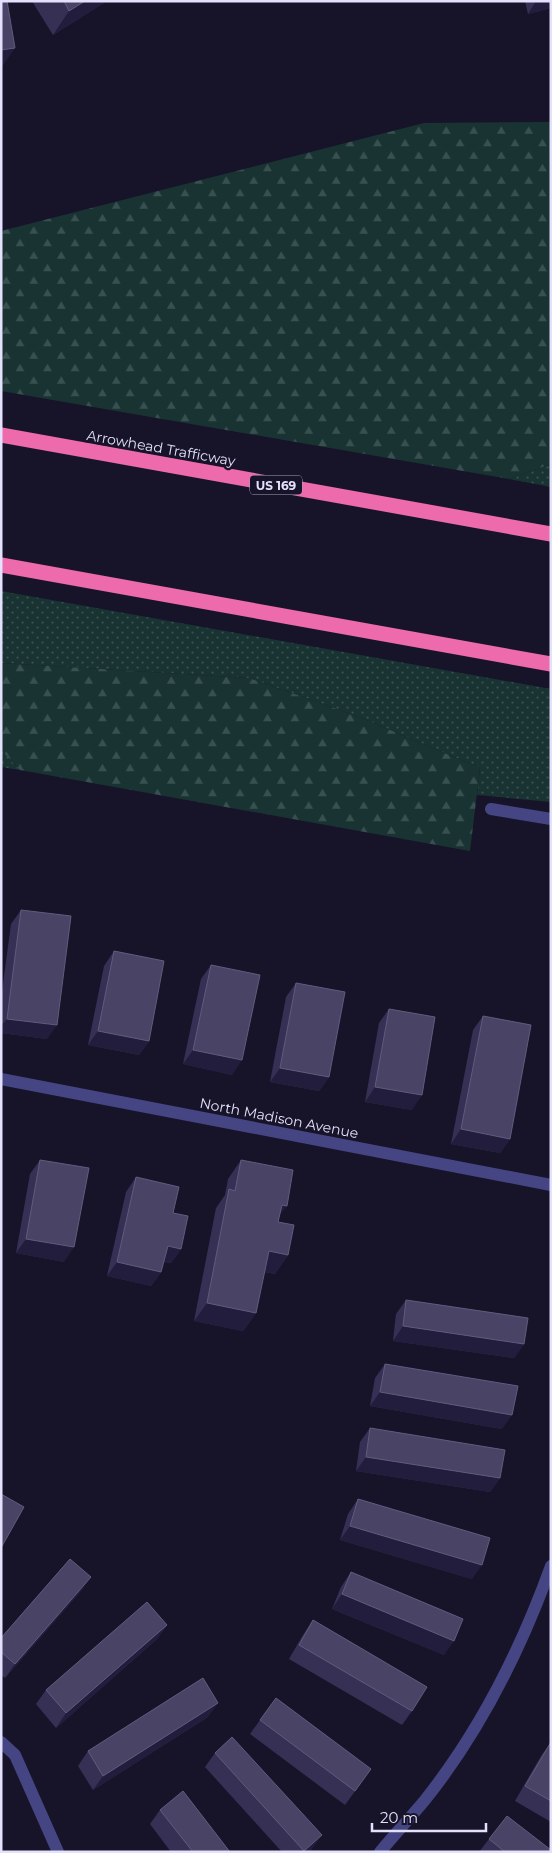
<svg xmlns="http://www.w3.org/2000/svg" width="552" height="1853" font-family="Montserrat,sans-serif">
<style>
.grass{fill:url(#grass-dots)}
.forest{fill:url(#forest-firs)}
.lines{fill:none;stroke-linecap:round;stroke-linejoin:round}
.street{stroke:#454583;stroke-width:12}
.highway{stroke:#ed6aad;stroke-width:15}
.wall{fill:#363055}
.shaded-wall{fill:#221d3c}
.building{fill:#494366;stroke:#615c7e}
.labels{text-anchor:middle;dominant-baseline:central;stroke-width:5;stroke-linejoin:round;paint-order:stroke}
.shield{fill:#17142a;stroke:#a6a4bc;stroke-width:1}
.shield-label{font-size:12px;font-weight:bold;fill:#e3e1fb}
.street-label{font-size:14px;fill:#e3e1fb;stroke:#17142a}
</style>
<defs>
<pattern id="grass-dots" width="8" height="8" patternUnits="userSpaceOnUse" patternTransform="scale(1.25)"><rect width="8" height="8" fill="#183331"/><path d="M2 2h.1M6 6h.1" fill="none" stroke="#395050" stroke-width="1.8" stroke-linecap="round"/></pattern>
<pattern id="forest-firs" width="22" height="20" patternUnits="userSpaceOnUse" patternTransform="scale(1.25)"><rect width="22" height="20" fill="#183331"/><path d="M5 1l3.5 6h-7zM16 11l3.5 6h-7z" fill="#395050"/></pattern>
</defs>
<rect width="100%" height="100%" fill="#17142a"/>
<g class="grass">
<path d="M 551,464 L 551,487 L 509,479 Z"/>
<path d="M 1,591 L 551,689 L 551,802 L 477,795 L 480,768 L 357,716 L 249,678 L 1,663 Z"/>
<path d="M 1,750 L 20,770 L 1,767 Z"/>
</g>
<g class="forest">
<path d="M 551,122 L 551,464 L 509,479 L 1,391 L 1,231 L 424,123 Z"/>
<path d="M 1,663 L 249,678 L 357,716 L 480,768 L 470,851 L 20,770 L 1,750 Z"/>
</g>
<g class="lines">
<g class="street">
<path d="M 491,809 L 551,819"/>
<path d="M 1,1079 L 551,1185"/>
<path d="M 1,1742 L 15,1755 L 58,1852"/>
<path d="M 380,1852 C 395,1834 410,1818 425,1800 C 480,1731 521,1649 551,1566"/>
</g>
<g class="highway">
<path d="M 1,435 L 551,534"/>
<path d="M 1,565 L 551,664"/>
</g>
</g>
<g class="wall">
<path d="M 32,1 L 107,1 L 53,35 Z"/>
<path d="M 525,1 L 551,1 L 551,8 L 528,14 Z"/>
<path d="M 21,910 L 47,1039 L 1,1033 L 1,999 L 11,924 Z"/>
<path d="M 114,951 L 149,1041 L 139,1055 L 88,1045 L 104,966 Z"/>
<path d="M 211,965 L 232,1075 L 183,1064 L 201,979 Z"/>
<path d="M 296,983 L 329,1077 L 319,1091 L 270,1082 L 286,997 Z"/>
<path d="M 389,1009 L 412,1110 L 365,1102 L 379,1023 Z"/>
<path d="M 483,1016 L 510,1139 L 500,1153 L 451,1144 L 473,1030 Z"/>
<path d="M 40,1160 L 64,1262 L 16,1253 L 30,1174 Z"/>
<path d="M 241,1160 L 279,1216 L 278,1222 L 288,1255 L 275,1274 L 264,1272 L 256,1313 L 243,1331 L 194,1321 L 216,1208 L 225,1195 L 228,1179 Z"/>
<path d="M 136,1177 L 173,1213 L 181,1249 L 171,1263 L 164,1262 L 161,1272 L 151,1286 L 107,1276 L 126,1192 Z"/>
<path d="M 406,1300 L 524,1344 L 514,1358 L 393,1341 L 396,1314 Z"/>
<path d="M 385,1364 L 502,1429 L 370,1406 L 375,1378 Z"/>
<path d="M 370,1428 L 500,1478 L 490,1492 L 356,1471 L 360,1442 Z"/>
<path d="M 358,1499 L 472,1579 L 340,1540 L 348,1514 Z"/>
<path d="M 351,1572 L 444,1655 L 332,1609 L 341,1587 Z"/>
<path d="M 81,1591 L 5,1678 L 1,1675 L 1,1638 Z"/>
<path d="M 313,1620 L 412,1711 L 402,1725 L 289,1659 L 303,1635 Z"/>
<path d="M 167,1625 L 157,1639 L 56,1728 L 36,1704 L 46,1690 Z"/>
<path d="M 208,1717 L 93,1790 L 78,1766 L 88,1751 Z"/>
<path d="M 260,1720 L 361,1783 L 345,1805 L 250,1734 Z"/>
<path d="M 551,1742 L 551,1822 L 515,1801 L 541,1756 Z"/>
<path d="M 215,1753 L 312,1849 L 308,1852 L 282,1852 L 205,1767 Z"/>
<path d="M 160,1810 L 230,1852 L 171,1852 L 150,1824 Z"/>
<path d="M 489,1839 L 551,1852 L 479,1852 Z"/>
</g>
<g class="shaded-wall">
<path d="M 85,1 L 107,1 L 53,35 L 69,11 Z"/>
<path d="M 536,1 L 551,1 L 551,8 L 528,14 Z"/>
<path d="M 15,48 L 1,68 L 1,50 Z"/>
<path d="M 7,1019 L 57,1025 L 47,1039 L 1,1033 L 1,1026 Z"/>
<path d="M 98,1031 L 149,1041 L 139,1055 L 88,1045 Z"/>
<path d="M 193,1050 L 242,1060 L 232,1075 L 183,1064 Z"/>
<path d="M 280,1068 L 329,1077 L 319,1091 L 270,1082 Z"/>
<path d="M 375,1087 L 422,1095 L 412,1110 L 365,1102 Z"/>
<path d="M 461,1129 L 510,1139 L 500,1153 L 451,1144 Z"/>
<path d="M 282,1205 L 287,1206 L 273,1224 Z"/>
<path d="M 26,1239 L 74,1247 L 64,1262 L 16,1253 Z"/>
<path d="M 168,1246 L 181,1249 L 171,1263 L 158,1260 Z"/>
<path d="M 269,1251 L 288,1255 L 275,1274 L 255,1270 Z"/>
<path d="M 117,1262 L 161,1272 L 151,1286 L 107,1276 Z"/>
<path d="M 207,1303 L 256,1313 L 243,1331 L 194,1321 Z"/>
<path d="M 403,1326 L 524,1344 L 514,1358 L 393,1341 Z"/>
<path d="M 380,1392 L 512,1415 L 502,1429 L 370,1406 Z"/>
<path d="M 366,1457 L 500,1478 L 490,1492 L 356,1471 Z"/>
<path d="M 350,1526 L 482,1565 L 472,1579 L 340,1540 Z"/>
<path d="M 91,1577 L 81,1591 L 5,1678 L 15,1664 Z"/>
<path d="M 342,1594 L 454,1641 L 444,1655 L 332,1609 Z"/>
<path d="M 167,1625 L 157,1639 L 56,1728 L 66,1713 Z"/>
<path d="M 218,1703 L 208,1717 L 93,1790 L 103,1776 Z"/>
<path d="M 322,1835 L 312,1849 L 308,1852 L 303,1852 Z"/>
</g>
<g class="building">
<path d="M 1,1 L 7,1 L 15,48 L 1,50 Z"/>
<path d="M 64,1 L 85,1 L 69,11 Z"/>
<path d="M 21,910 L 71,916 L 57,1025 L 7,1019 Z"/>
<path d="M 114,951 L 164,961 L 149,1041 L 98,1031 Z"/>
<path d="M 211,965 L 260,975 L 242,1060 L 193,1050 Z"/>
<path d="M 296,983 L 345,992 L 329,1077 L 280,1068 Z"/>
<path d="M 389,1009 L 435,1017 L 422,1095 L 375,1087 Z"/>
<path d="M 483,1016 L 531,1025 L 510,1139 L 461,1129 Z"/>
<path d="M 40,1160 L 89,1168 L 74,1247 L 26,1239 Z"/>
<path d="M 241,1160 L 293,1170 L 287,1206 L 282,1205 L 278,1222 L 294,1225 L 288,1255 L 269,1251 L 256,1313 L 207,1303 L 229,1189 L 235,1191 Z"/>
<path d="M 136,1177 L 179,1187 L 173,1213 L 188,1216 L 181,1249 L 168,1246 L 161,1272 L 117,1262 Z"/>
<path d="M 406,1300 L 528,1318 L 524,1344 L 403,1326 Z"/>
<path d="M 385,1364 L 518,1386 L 512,1415 L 380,1392 Z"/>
<path d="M 370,1428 L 505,1450 L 500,1478 L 366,1457 Z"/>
<path d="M 1,1494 L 24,1507 L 1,1548 Z"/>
<path d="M 358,1499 L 490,1538 L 482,1565 L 350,1526 Z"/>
<path d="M 70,1559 L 91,1577 L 15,1664 L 1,1652 L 1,1638 Z"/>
<path d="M 351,1572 L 463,1619 L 454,1641 L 342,1594 Z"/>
<path d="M 147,1602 L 167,1625 L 66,1713 L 46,1690 Z"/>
<path d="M 313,1620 L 427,1687 L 412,1711 L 299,1645 Z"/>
<path d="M 203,1678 L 218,1703 L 103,1776 L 88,1751 Z"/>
<path d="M 276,1698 L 371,1769 L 355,1791 L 260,1720 Z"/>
<path d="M 232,1737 L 322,1835 L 304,1851 L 215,1753 Z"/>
<path d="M 551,1742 L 551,1801 L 525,1786 Z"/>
<path d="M 183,1791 L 230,1852 L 193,1852 L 160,1810 Z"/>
<path d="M 507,1816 L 551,1850 L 551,1852 L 505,1852 L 489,1839 Z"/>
</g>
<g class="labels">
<rect class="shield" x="250" y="475.5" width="52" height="19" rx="4"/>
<g class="shield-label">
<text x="276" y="485">US 169</text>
</g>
<g class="street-label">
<text transform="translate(161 448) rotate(10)">Arrowhead Trafficway</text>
<text transform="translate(279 1118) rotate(11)">North Madison Avenue</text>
</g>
</g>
<rect width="552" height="1853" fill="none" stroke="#e3e1fb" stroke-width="5"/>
<path d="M372 1823v8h114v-8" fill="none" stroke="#e3e1fb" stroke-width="2.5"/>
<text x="380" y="1823" font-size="15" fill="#e3e1fb" stroke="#17142a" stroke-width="4" paint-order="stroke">20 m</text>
</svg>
